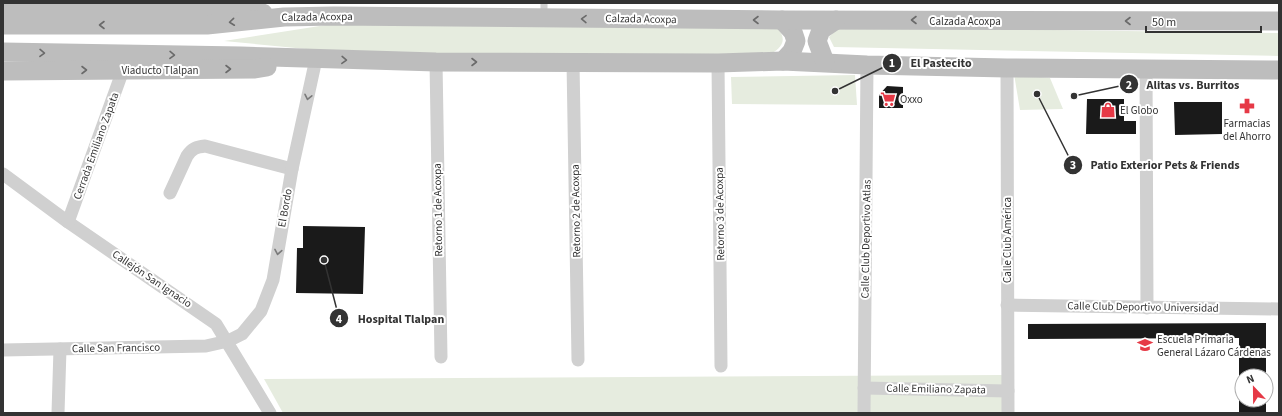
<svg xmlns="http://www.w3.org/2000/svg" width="1282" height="416" font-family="'Source Sans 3',sans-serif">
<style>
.green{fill:#e6ecdf}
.building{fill:#1a1a1a}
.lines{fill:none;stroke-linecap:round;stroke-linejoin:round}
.lane{stroke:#d0d0d0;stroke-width:7}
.street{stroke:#d0d0d0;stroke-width:13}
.secondary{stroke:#bdbdbd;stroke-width:19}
.oneway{stroke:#6a6a6a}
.oneway2{stroke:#7a7a7a}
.labels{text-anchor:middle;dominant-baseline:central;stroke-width:4;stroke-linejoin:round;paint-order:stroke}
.street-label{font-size:11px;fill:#333;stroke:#fff}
.poi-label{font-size:11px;fill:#333;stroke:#fff;text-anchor:start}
.leader{fill:none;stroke:#333;stroke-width:1.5}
.callout-dot{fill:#333;stroke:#fff;stroke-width:1.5}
.mark-label{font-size:12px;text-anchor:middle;font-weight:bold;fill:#fff}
.callout-label{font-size:12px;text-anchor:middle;font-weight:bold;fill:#333;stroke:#fff;stroke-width:4;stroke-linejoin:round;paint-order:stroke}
</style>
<rect width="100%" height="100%" fill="#fff"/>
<g class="green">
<path d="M 339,23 L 776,27 C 786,36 785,46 772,53 L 588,56 L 327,51 L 224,41 Z"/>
<path d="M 839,27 L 1279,33 L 1279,56 L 834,47 L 829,37 Z"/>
<path d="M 1014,74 L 1050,78 L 1063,109 L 1020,110 Z"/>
<path d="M 855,75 L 857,105 L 732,104 L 731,77 Z"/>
<path d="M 1002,375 L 1002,413 L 283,413 L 264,379 Z"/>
</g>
<g class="building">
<path d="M 887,86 L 903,87 L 903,108 L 879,108 L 879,95 Z"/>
<path d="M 1087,99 L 1124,99 L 1124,121 L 1136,121 L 1136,134 L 1086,134 Z"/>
<path d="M 1174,102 L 1222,102 L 1222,134 L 1175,135 Z"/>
<path d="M 303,226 L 365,227 L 363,294 L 296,293 L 297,248 L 303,248 Z"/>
<path d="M 1266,323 L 1266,376 L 1239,376 L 1239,338 L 1028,339 L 1028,324 Z"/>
<rect x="1239" y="400" width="27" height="13"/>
</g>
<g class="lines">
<path class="lane" d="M 544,18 L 544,3"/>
<g class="street">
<path d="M 436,62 L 441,357"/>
<path d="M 573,62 L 578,360"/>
<path d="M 718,63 L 721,366"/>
<path d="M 1007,68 L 1008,413"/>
<path d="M 1146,68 L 1147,308"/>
<path d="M 3,174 L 68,222 L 216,324 L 270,413"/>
<path d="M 170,193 L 187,156 C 192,148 197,147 205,146 L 292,169"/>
<path d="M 68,222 L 123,70"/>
<path d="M 1007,305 L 1279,309"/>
<path d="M 3,350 L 206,346 L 228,341 L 242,334 L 261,311 L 273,280 L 292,169 L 316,59"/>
<path d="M 864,388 L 1008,391"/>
<path d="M 58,413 L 60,349"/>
<path d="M 864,413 L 867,65"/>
</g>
<g class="secondary">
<path d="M 3,7 L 240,8 L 263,13"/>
<path d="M 782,20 L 793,32 L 796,41 L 792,51 L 783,61"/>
<path d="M 3,25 L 207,25 L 284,17 L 334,16 L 782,20 L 1279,21"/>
<path d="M 3,52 L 241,56 L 436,62 L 718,63 L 783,61 L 867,65 L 1007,68 L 1279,70"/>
<path d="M 825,62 L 817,41 L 821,30 L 836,20"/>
<path d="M 3,71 L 255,69 L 267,67"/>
</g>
</g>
<defs><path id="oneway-chevron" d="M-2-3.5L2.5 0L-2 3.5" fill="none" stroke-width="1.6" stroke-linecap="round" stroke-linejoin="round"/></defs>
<g class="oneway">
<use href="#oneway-chevron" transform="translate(584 19) rotate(-179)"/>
<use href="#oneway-chevron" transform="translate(756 20) rotate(-180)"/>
<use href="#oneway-chevron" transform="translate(914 20) rotate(-180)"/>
<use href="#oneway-chevron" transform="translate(1128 21) rotate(-180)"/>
<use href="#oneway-chevron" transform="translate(232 22) rotate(174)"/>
<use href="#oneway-chevron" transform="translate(102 25) rotate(180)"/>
<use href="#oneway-chevron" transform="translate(42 53) rotate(1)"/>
<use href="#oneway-chevron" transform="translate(172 55) rotate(1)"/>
<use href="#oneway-chevron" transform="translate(344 60) rotate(2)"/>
<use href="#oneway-chevron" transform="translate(474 62)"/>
<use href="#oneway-chevron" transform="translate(228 69)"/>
<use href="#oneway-chevron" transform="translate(84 70)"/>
</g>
<g class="oneway2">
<use href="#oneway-chevron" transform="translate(308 97) rotate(102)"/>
<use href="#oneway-chevron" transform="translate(278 252) rotate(100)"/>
</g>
<defs>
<g id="supermarket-bare" transform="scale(1.2)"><path d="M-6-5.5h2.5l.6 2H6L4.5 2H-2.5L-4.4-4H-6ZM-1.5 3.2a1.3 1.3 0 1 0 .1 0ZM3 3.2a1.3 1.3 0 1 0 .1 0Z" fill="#e63946" stroke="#fff" stroke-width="2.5" paint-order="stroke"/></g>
<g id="pharmacy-bare" transform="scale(1.2)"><path d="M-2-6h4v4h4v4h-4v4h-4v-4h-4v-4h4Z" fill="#e63946" stroke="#fff" stroke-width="2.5" paint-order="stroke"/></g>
<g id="shop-bare" transform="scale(1.2)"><path d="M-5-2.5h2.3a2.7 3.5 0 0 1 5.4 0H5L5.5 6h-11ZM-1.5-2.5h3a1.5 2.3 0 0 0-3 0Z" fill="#e63946" stroke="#fff" stroke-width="2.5" paint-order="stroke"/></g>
<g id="school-bare" transform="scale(1.2)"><path d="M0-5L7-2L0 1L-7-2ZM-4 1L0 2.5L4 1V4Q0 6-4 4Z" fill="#e63946" stroke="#fff" stroke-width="2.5" paint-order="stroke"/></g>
</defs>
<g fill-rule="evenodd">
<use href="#supermarket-bare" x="888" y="99"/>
<use href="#pharmacy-bare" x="1247" y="106"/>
<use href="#shop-bare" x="1108" y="110"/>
<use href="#school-bare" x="1145" y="345"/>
</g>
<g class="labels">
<g class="street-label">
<text transform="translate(317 17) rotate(-1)">Calzada Acoxpa</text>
<text transform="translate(641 19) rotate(1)">Calzada Acoxpa</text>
<text x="965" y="21">Calzada Acoxpa</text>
<text x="160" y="70">Viaducto Tlalpan</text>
<text transform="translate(96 146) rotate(-70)">Cerrada Emiliano Zapata</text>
<text transform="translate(285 208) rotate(-80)">El Bordo</text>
<text transform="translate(438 210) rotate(-91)">Retorno 1 de Acoxpa</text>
<text transform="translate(576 211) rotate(-91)">Retorno 2 de Acoxpa</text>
<text transform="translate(720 214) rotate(-91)">Retorno 3 de Acoxpa</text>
<text transform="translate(866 239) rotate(-89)">Calle Club Deportivo Atlas</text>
<text transform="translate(1007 240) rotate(-90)">Calle Club América</text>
<text transform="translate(152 279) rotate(34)">Callejón San Ignacio</text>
<text transform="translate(1143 307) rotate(1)">Calle Club Deportivo Universidad</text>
<text transform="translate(116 348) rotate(-1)">Calle San Francisco</text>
<text transform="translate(936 389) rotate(1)">Calle Emiliano Zapata</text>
</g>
<g class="poi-label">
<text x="900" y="99">Oxxo</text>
<text x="1120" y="110">El Globo</text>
<text x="1247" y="123" text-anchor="middle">Farmacias<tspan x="1247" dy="13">del Ahorro</tspan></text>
<text x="1157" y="339">Escuela Primaria<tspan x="1157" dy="13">General Lázaro Cárdenas</tspan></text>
</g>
</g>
<path class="leader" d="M835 91L892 63M1074 96L1129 84M1037 94L1073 165M324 260L339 318"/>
<g class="callout-dot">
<circle cx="835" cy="91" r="4"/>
<circle cx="1074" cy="96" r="4"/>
<circle cx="1037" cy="94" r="4"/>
<circle cx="324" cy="260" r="4"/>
<circle cx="892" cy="63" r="10"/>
<circle cx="1129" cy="84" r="10"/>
<circle cx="1073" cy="165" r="10"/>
<circle cx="339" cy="318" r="10"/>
</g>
<g class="mark-label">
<text x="892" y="67">1</text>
<text x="1129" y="89">2</text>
<text x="1073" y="169">3</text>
<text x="339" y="323">4</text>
</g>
<g class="callout-label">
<text x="941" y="67">El Pastecito</text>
<text x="1193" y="89">Alitas vs. Burritos</text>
<text x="1165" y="169">Patio Exterior Pets &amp; Friends</text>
<text x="401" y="323">Hospital Tlalpan</text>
</g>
<rect width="1282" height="416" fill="none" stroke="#333333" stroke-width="8"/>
<g transform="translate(1254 388) rotate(338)"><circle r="19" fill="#ffffff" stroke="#adadad"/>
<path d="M0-3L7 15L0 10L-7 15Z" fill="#e63946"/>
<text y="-6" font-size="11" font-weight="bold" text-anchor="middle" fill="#333333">N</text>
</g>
<path d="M1146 26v6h115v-6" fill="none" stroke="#333333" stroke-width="2"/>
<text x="1152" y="26" font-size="12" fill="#333333" stroke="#ffffff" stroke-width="3" paint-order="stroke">50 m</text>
</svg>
